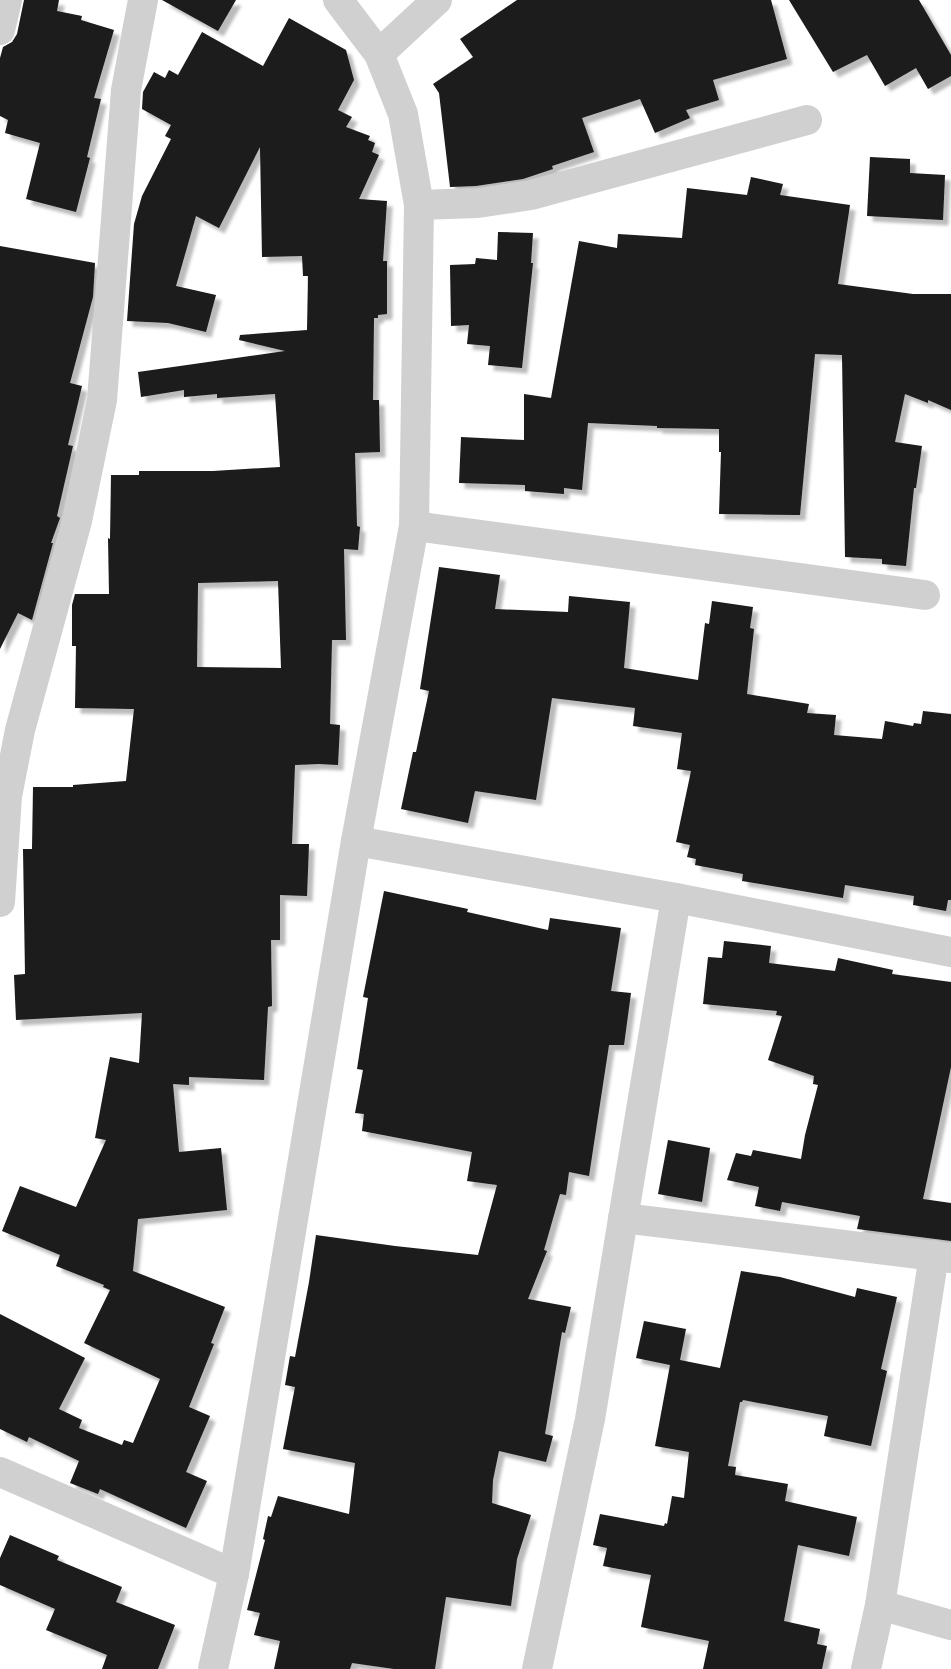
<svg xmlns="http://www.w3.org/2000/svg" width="951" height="1669" font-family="Rubik,sans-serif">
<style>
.building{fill:#1a1a1a;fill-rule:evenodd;filter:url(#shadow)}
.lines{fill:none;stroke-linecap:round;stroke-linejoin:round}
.minor{stroke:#d0d0d0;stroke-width:30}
</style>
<defs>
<filter id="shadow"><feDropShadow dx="5.5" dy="5.5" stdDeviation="1.5" flood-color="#0004"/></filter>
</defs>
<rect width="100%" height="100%" fill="#fff"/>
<g class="building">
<path d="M 24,0 L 59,0 L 57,11 L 82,16 L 81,20 L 114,30 L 94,98 L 101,99 L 87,157 L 90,158 L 76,212 L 26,199 L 40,143 L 5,133 L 8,120 L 0,116 L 0,58 L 3,47 L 12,42 L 17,34 Z"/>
<path d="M 162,0 L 236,0 L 218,31 Z"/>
<path d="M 517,0 L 771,0 L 787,59 L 713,80 L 719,100 L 686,110 L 690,118 L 655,133 L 640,99 L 582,118 L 594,152 L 552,166 L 553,169 L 523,179 L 476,186 L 450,187 L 439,93 L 433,84 L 473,57 L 460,39 Z"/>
<path d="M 789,0 L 919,0 L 951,55 L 951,76 L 928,89 L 916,68 L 885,86 L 867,55 L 833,72 Z"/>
<path d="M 289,18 L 346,50 L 354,80 L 338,110 L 352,117 L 346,127 L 370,136 L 368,140 L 375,143 L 372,152 L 379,155 L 359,199 L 387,201 L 383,261 L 387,261 L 387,314 L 378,315 L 378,318 L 374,318 L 373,400 L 379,400 L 380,452 L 355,453 L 357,526 L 360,527 L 358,550 L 344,549 L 346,640 L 332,640 L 330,724 L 340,725 L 338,765 L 319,764 L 295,765 L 292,844 L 309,844 L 307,896 L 280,895 L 280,940 L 271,940 L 272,1006 L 268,1007 L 264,1080 L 189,1077 L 189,1085 L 173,1084 L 179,1152 L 221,1148 L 227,1210 L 138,1219 L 133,1271 L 225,1307 L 211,1343 L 214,1344 L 189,1407 L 210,1416 L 186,1472 L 207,1481 L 186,1528 L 100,1489 L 98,1494 L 70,1483 L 79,1461 L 29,1437 L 27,1442 L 0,1429 L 0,1314 L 85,1358 L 59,1409 L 82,1420 L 79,1428 L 122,1445 L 124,1440 L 133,1443 L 160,1379 L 84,1343 L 110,1290 L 103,1287 L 104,1285 L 56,1266 L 60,1255 L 2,1231 L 20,1186 L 76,1207 L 106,1140 L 95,1138 L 110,1057 L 139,1063 L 142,1013 L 16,1020 L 14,975 L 25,974 L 23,849 L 32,849 L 33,787 L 73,787 L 73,785 L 126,781 L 134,709 L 75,708 L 76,646 L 72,646 L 72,605 L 75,594 L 109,594 L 108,538 L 110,539 L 111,475 L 139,475 L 139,471 L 213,471 L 280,467 L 275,394 L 217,398 L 217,394 L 184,397 L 184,390 L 141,397 L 138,372 L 285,351 L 239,340 L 240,335 L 307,330 L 308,276 L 303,276 L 302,256 L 262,257 L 260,147 L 219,228 L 196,216 L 176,286 L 216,295 L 206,332 L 168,323 L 127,321 L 134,224 L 142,196 L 171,139 L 165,136 L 171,125 L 142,109 L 143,92 L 154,72 L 165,78 L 169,70 L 178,75 L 202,32 L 263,66 ZM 278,581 L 281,668 L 197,667 L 198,583 Z"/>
<path d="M 870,157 L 910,159 L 910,173 L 945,175 L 943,220 L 867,216 Z"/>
<path d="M 751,177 L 783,184 L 780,195 L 850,205 L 838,284 L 913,294 L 951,294 L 951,410 L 928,400 L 928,403 L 905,394 L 895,442 L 922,446 L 916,488 L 914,488 L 906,566 L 882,564 L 882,559 L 845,557 L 842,355 L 815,354 L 800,515 L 719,514 L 721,452 L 719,452 L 719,429 L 657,428 L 657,426 L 588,423 L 582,490 L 564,488 L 564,494 L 525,491 L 525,485 L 459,483 L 461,437 L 524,440 L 524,394 L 551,398 L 579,241 L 617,248 L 618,234 L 682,238 L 687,188 L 747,195 Z"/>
<path d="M 498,232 L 533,233 L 531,263 L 533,263 L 522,368 L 488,365 L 490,346 L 467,344 L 469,325 L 451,326 L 450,265 L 475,264 L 476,258 L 497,260 Z"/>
<path d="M 0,246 L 95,263 L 93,297 L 70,383 L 82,386 L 68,445 L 73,446 L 57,516 L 60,518 L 51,543 L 53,543 L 32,620 L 18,613 L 0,649 Z"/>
<path d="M 439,567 L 500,575 L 495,609 L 568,612 L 569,596 L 630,602 L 624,668 L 698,680 L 705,623 L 709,624 L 712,601 L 753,607 L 750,628 L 754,629 L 747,694 L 809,704 L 807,713 L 836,715 L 834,735 L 882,739 L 885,721 L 913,726 L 914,723 L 921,724 L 923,711 L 951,714 L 951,900 L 948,900 L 946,911 L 913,905 L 914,896 L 845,885 L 843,898 L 742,881 L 743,874 L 695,865 L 696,859 L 687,857 L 690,845 L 676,842 L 691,771 L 677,769 L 682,733 L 633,726 L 635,708 L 552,698 L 536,800 L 475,791 L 468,823 L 401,809 L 413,752 L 416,752 L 429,691 L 420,689 Z"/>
<path d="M 384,891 L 468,909 L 467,912 L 548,930 L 550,918 L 621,928 L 611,991 L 631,993 L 624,1045 L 609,1045 L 589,1176 L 569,1172 L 566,1195 L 560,1194 L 544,1250 L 547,1251 L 528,1299 L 571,1307 L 565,1333 L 562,1332 L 545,1434 L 553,1436 L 546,1462 L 499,1451 L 493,1480 L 492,1503 L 531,1515 L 517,1559 L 511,1606 L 446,1597 L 435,1669 L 394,1669 L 352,1663 L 350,1669 L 274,1669 L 280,1641 L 254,1635 L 260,1613 L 247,1610 L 265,1540 L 263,1539 L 268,1516 L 271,1517 L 278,1496 L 349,1514 L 355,1463 L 283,1449 L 295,1387 L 285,1385 L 290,1356 L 295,1357 L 309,1282 L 316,1235 L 395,1246 L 478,1255 L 497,1185 L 467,1181 L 472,1152 L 362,1131 L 364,1114 L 355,1113 L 363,1070 L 357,1069 L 368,998 L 363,997 Z"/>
<path d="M 724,941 L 771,946 L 769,963 L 835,971 L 838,958 L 893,970 L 892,974 L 951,982 L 951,1067 L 923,1199 L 951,1203 L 951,1241 L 857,1229 L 860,1216 L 782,1202 L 780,1211 L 755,1206 L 759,1187 L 727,1180 L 736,1153 L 751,1156 L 753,1150 L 801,1159 L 805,1135 L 818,1085 L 813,1084 L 814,1076 L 768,1060 L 782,1016 L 776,1015 L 777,1011 L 703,1004 L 708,957 L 722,958 Z"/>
<path d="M 668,1140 L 710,1148 L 702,1202 L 658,1194 Z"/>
<path d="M 741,1271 L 780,1277 L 855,1297 L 857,1288 L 897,1297 L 881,1369 L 887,1371 L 871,1446 L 824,1436 L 828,1416 L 743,1400 L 742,1402 L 740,1402 L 728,1466 L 736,1467 L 735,1475 L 788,1484 L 785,1501 L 857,1517 L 849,1556 L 798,1545 L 784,1621 L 820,1629 L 817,1644 L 827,1646 L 822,1669 L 703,1669 L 709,1641 L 641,1627 L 651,1575 L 603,1566 L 607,1548 L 593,1545 L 600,1514 L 664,1526 L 665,1523 L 667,1524 L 672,1496 L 684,1498 L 689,1452 L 655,1446 L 670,1365 L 636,1358 L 644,1321 L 686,1329 L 680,1360 L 720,1368 Z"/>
<path d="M 10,1535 L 59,1556 L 57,1560 L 122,1587 L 116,1602 L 175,1625 L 158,1669 L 102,1669 L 107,1655 L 46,1630 L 55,1609 L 0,1585 L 0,1558 Z"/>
</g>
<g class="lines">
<g class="minor">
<path d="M 0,30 L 7,0"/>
<path d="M 379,54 L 437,0"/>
<path d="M 419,205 L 478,203 L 531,195 L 807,120"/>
<path d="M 414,526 L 925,595"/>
<path d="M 356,841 L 676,898 L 951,952"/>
<path d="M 0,902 L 7,796 L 20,730 L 77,521 L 102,400 L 126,90 L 143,0"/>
<path d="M 623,1218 L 951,1258"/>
<path d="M 0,1472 L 234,1574"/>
<path d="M 880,1605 L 951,1625"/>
<path d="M 213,1669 L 234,1574 L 356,841 L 414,526 L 419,205 L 403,114 L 379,54 L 338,0"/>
<path d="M 537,1669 L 590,1419 L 676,898"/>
<path d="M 866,1669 L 880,1605 L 934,1255"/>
</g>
</g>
</svg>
